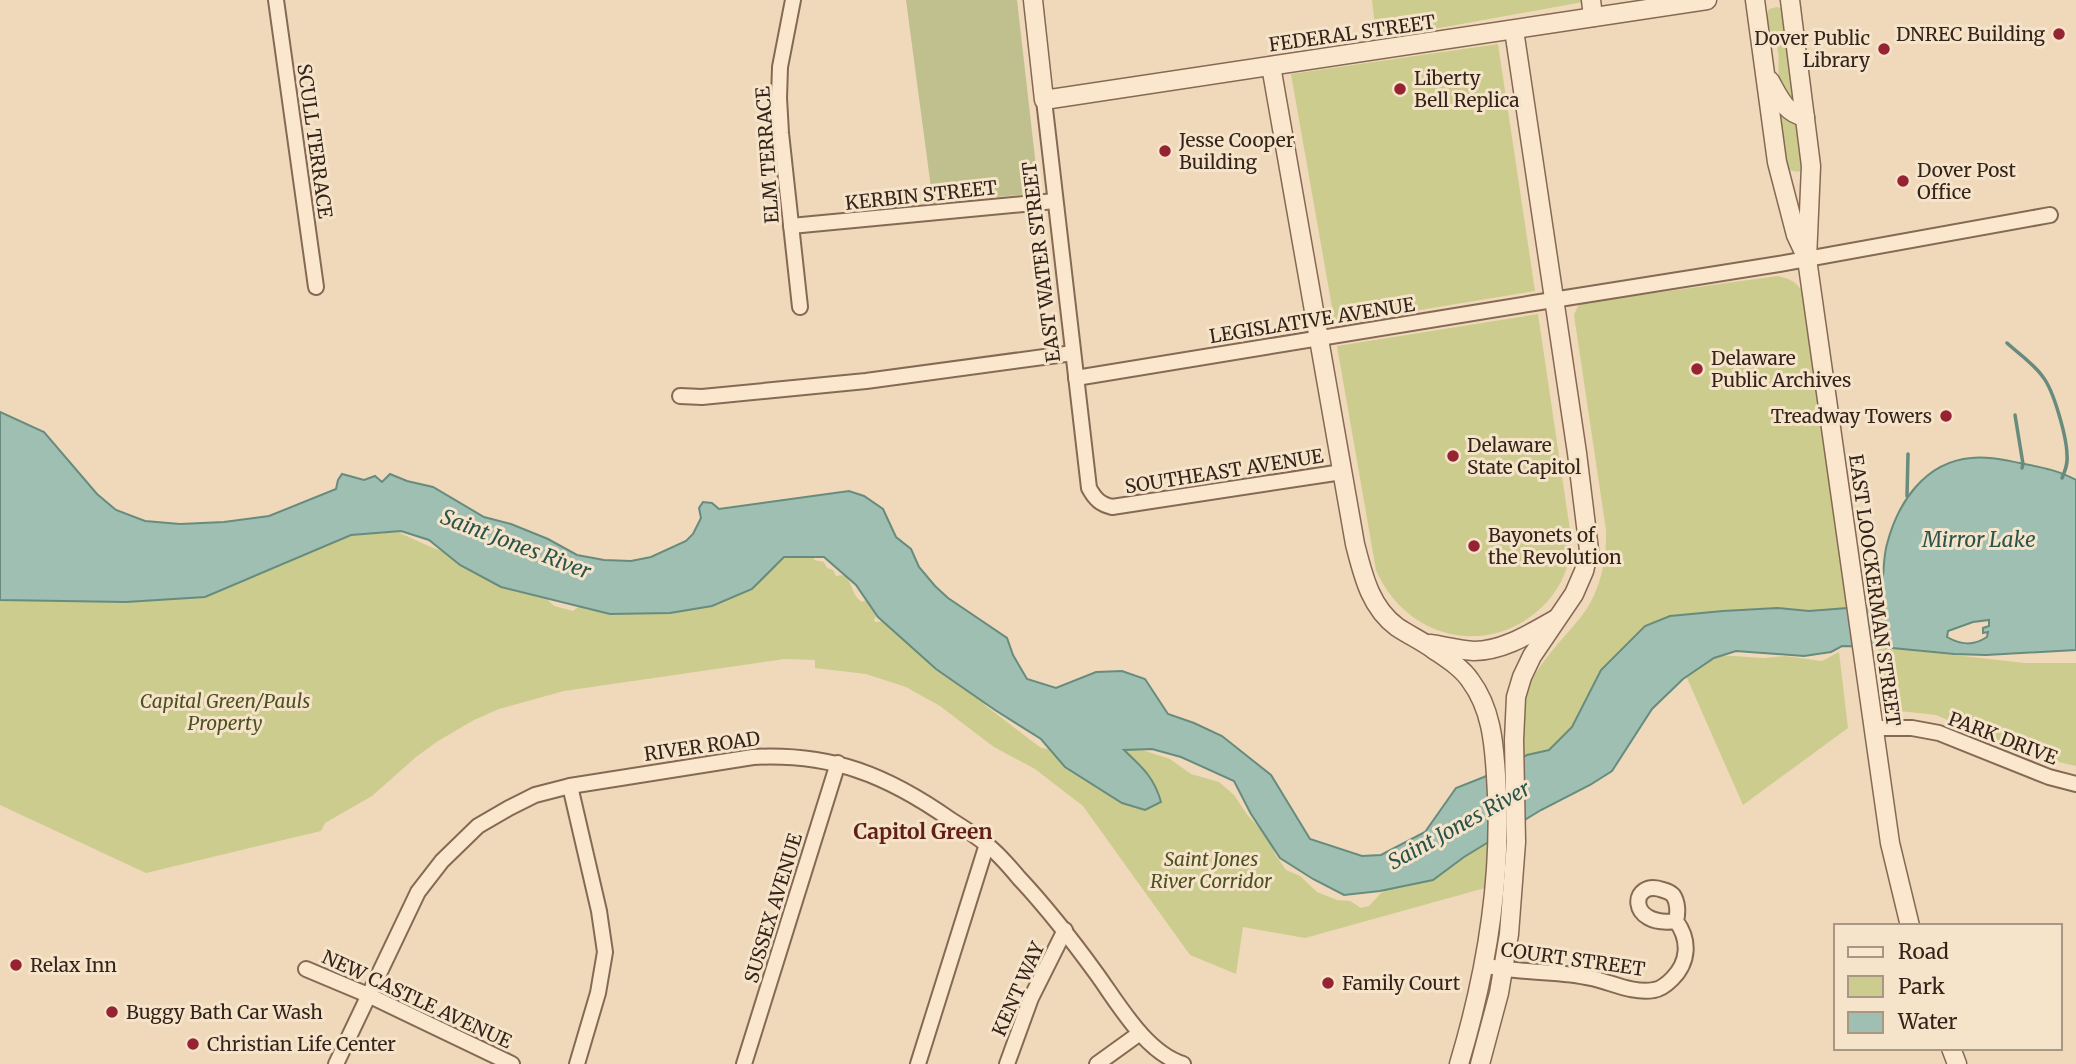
<svg xmlns="http://www.w3.org/2000/svg" width="2076" height="1064" font-family="Merriweather,serif">
<style>
.green{fill:#cccc8e}
.cemetery{fill:#c0c08f}
.water{fill:#9fbfb2;stroke:#678c7e;stroke-width:2;fill-rule:evenodd}
.lines{fill:none;stroke-linecap:round;stroke-linejoin:round}
.stream{stroke:#678c7e;stroke-width:3.5}
.minor-casing{stroke:#866954;stroke-width:18}
.tertiary-casing{stroke:#866954;stroke-width:21}
.minor{stroke:#fae7cd;stroke-width:14}
.tertiary{stroke:#fae7cd;stroke-width:18}
.poi-dot{fill:#962331;stroke:#f6e4ca;stroke-width:2.5}
.labels{text-anchor:middle;dominant-baseline:central;stroke-width:6;stroke-linejoin:round;paint-order:stroke}
.street-label{font-size:19px;fill:#34231a;stroke:#f6e4ca}
.poi-label{font-size:19px;fill:#34231a;stroke:#f6e4ca;text-anchor:start}
.park-label{font-size:19px;font-style:italic;fill:#4b5120;stroke:#f6e4ca}
.water-label{font-size:21px;font-style:italic;fill:#28544c;stroke:#f6e4ca}
.neighbourhood-label{font-size:21px;font-weight:bold;fill:#621f18;stroke:#f6e4ca}
</style>
<rect width="100%" height="100%" fill="#efd9ba"/>
<g class="green">
<path d="M 1372,0 L 1583,0 L 1583,2 L 1445,27 L 1376,37 Z"/>
<path d="M 1777,7 L 1783,9 L 1797,106 C 1792,101 1786,95 1782,89 C 1776,79 1780,62 1778,51 C 1775,36 1763,23 1769,9 Z"/>
<path d="M 1498,44 L 1535,291 L 1335,324 L 1291,74 Z"/>
<path d="M 1783,111 L 1798,121 L 1804,169 L 1798,172 L 1789,170 L 1785,164 L 1779,112 Z"/>
<path d="M 1777,276 C 1790,278 1797,282 1804,294 L 1848,608 L 1809,611 L 1776,608 L 1723,611 L 1670,616 L 1601,670 L 1572,727 L 1549,750 L 1523,757 C 1522,741 1519,723 1522,708 C 1530,670 1558,645 1581,617 C 1600,593 1607,560 1606,530 L 1574,315 L 1578,306 L 1584,303 Z"/>
<path d="M 1538,314 L 1571,537 C 1572,562 1562,587 1544,605 C 1490,659 1406,640 1376,570 L 1337,346 Z"/>
<path d="M 378,523 L 433,548 L 458,556 L 545,597 L 554,606 L 573,611 L 578,607 L 590,606 L 713,573 L 814,548 L 814,560 L 824,562 L 827,568 L 833,570 L 836,576 L 843,575 C 853,581 851,595 862,602 L 866,600 L 880,612 L 874,619 L 875,622 L 895,621 L 893,630 L 920,655 L 945,658 L 986,706 L 1041,748 L 1054,750 L 1130,746 L 1170,759 L 1191,774 L 1219,782 L 1234,795 L 1248,816 L 1268,836 L 1275,854 L 1286,870 L 1300,876 L 1317,892 L 1337,900 L 1350,901 L 1361,908 L 1369,906 L 1380,894 L 1450,846 L 1488,838 L 1485,888 L 1305,938 L 1243,927 L 1236,974 L 1190,955 L 1083,806 L 1035,769 L 994,747 L 940,706 L 906,687 L 866,674 L 815,668 L 815,660 L 784,659 L 564,691 L 499,709 L 474,720 L 438,741 L 416,757 L 372,796 L 325,823 L 321,831 L 146,873 L 0,805 L 0,594 L 36,601 L 54,593 Z"/>
<path d="M 1882,647 L 2025,663 L 2076,663 L 2076,766 L 2032,756 L 1936,715 L 1881,709 L 1877,651 Z"/>
<path d="M 1839,652 L 1848,728 L 1743,805 L 1683,669 L 1716,655 L 1764,658 L 1785,656 L 1822,661 Z"/>
</g>
<path class="cemetery" d="M 906,0 L 1017,0 L 1039,193 L 933,203 Z"/>
<path class="water" d="M 0,412 L 44,432 L 97,494 L 116,510 L 145,521 L 180,524 L 224,522 L 269,516 L 336,489 L 338,480 L 342,474 L 364,480 L 375,476 L 382,482 L 390,474 L 407,481 L 433,487 L 484,517 L 511,524 L 548,539 L 577,555 L 604,560 L 631,561 L 651,557 L 686,541 L 693,534 L 701,518 L 699,508 L 703,502 L 712,503 L 719,509 L 849,491 L 864,496 L 883,509 L 896,537 L 911,549 L 919,567 L 935,586 L 948,598 L 1007,638 L 1013,655 L 1027,679 L 1056,688 L 1096,672 L 1122,671 L 1145,679 L 1168,714 L 1194,723 L 1222,736 L 1271,775 L 1310,839 L 1362,856 L 1381,855 L 1425,832 L 1456,788 L 1484,777 L 1527,755 L 1549,750 L 1572,727 L 1601,670 L 1645,626 L 1670,616 L 1723,611 L 1777,608 L 1809,611 L 1873,606 C 1887,589 1881,565 1887,544 C 1898,502 1925,462 1971,458 C 1987,456 2004,460 2020,463 C 2040,467 2058,470 2076,480 L 2076,650 L 1986,655 L 1954,654 L 1882,647 L 1842,646 L 1831,652 L 1804,656 L 1736,651 L 1714,658 L 1683,679 L 1652,709 L 1612,771 L 1590,785 L 1541,810 L 1464,857 L 1433,880 L 1380,891 L 1344,895 L 1313,879 L 1280,858 L 1251,814 L 1234,781 L 1181,757 L 1152,749 L 1124,750 C 1142,767 1154,777 1161,802 L 1145,810 L 1122,803 L 1065,767 L 1041,739 L 995,710 L 936,669 L 878,617 L 856,585 L 824,557 L 784,557 L 752,589 L 712,606 L 670,613 L 610,614 L 501,587 L 460,565 L 429,540 L 401,531 L 351,535 L 205,597 L 126,602 L 0,600 ZM 1989,620 L 1989,626 L 1983,628 L 1983,633 L 1988,632 L 1987,637 C 1973,646 1961,645 1947,637 L 1948,631 L 1973,622 Z"/>
<g class="lines">
<g class="stream">
<path d="M 2007,343 C 2019,354 2034,364 2043,377 C 2054,391 2067,438 2067,456 C 2068,464 2065,471 2062,478"/>
<path d="M 2015,415 L 2023,464 L 2022,468"/>
<path d="M 1907,496 L 1908,454"/>
</g>
<g class="minor-casing">
<g id="minor">
<path d="M 276,0 L 316,287"/>
<path d="M 793,0 L 780,67 L 779,98 L 781,133 L 800,307"/>
<path d="M 1044,100 L 1089,488 C 1095,499 1100,504 1112,507 L 1342,472"/>
<path d="M 791,226 L 1055,201"/>
<path d="M 1076,378 L 1534,303 L 1779,264 L 2050,215"/>
<path d="M 680,396 L 702,397 L 866,381 L 1073,353"/>
<path d="M 1873,728 L 1912,728 L 1939,733 L 2049,777 L 2076,784"/>
<path d="M 570,786 L 599,911 L 605,952 L 598,993 L 577,1064"/>
<path d="M 1484,966 C 1495,967 1505,969 1516,970 C 1541,973 1566,972 1591,978 C 1611,982 1633,994 1654,990 C 1661,989 1668,983 1672,979 C 1689,962 1690,940 1676,921 C 1678,913 1678,902 1673,895 C 1670,892 1667,891 1663,890 C 1630,878 1626,928 1676,921"/>
<path d="M 306,969 L 368,995 L 512,1064"/>
<path d="M 336,1064 L 418,892 L 442,861 L 478,826 L 509,808 L 535,795 L 570,786 L 753,757 C 832,753 887,775 951,820 C 962,827 975,835 986,844 C 998,853 1009,866 1019,878 C 1047,908 1072,940 1096,973 C 1118,1003 1145,1052 1183,1064"/>
<path d="M 744,1064 L 838,763"/>
<path d="M 918,1064 L 987,844"/>
<path d="M 1007,1064 L 1031,998 L 1065,930"/>
<path d="M 1097,1064 L 1140,1033"/>
</g>
</g>
<g class="tertiary-casing">
<g id="tertiary">
<path d="M 1033,0 L 1044,100 L 1707,0"/>
<path d="M 1591,0 L 1593,17"/>
<path d="M 1755,0 L 1777,162 L 1796,235 L 1803,250"/>
<path d="M 1790,0 L 1811,166 L 1807,259 L 1890,843 L 1910,926"/>
<path d="M 1271,66 L 1355,544 C 1363,575 1370,607 1397,627 C 1409,635 1422,641 1433,649 C 1446,658 1461,667 1470,680 C 1491,708 1494,742 1496,776 C 1503,873 1487,971 1459,1064"/>
<path d="M 1770,81 C 1779,97 1785,113 1805,117"/>
<path d="M 1430,644 C 1444,646 1459,650 1474,651 C 1503,651 1531,633 1556,619"/>
<path d="M 1951,1048 L 1957,1064"/>
<path d="M 1480,1064 L 1499,993 L 1509,934 L 1516,842 L 1514,740 L 1516,697 L 1522,677 L 1532,656 L 1574,594 L 1584,571 L 1589,550 L 1577,453 L 1514,30"/>
</g>
</g>
<use href="#minor" class="minor"/>
<use href="#tertiary" class="tertiary"/>
</g>
<g class="poi-dot">
<circle cx="2059" cy="34" r="7"/>
<circle cx="1884" cy="49" r="7"/>
<circle cx="1400" cy="89" r="7"/>
<circle cx="1165" cy="151" r="7"/>
<circle cx="1903" cy="181" r="7"/>
<circle cx="1697" cy="369" r="7"/>
<circle cx="1946" cy="416" r="7"/>
<circle cx="1453" cy="456" r="7"/>
<circle cx="1474" cy="546" r="7"/>
<circle cx="16" cy="965" r="7"/>
<circle cx="1328" cy="983" r="7"/>
<circle cx="112" cy="1012" r="7"/>
<circle cx="193" cy="1044" r="7"/>
</g>
<g class="labels">
<g class="street-label">
<text transform="translate(1352 33) rotate(-8)">FEDERAL STREET</text>
<text transform="translate(315 141) rotate(82)">SCULL TERRACE</text>
<text transform="translate(767 155) rotate(-94)">ELM TERRACE</text>
<text transform="translate(921 195) rotate(-6)">KERBIN STREET</text>
<text transform="translate(1041 262) rotate(-97)">EAST WATER STREET</text>
<text transform="translate(1312 320) rotate(-9)">LEGISLATIVE AVENUE</text>
<text transform="translate(1224 471) rotate(-9)">SOUTHEAST AVENUE</text>
<text transform="translate(1875 590) rotate(82)">EAST LOOCKERMAN STREET</text>
<text transform="translate(2003 738) rotate(21)">PARK DRIVE</text>
<text transform="translate(702 746) rotate(-8)">RIVER ROAD</text>
<text transform="translate(773 908) rotate(-73)">SUSSEX AVENUE</text>
<text transform="translate(1573 959) rotate(8)">COURT STREET</text>
<text transform="translate(1018 989) rotate(-66)">KENT WAY</text>
<text transform="translate(417 999) rotate(25)">NEW CASTLE AVENUE</text>
</g>
<g class="poi-label">
<text x="2045" y="34" text-anchor="end">DNREC Building</text>
<text x="1870" y="38" text-anchor="end">Dover Public<tspan x="1870" dy="22">Library</tspan></text>
<text x="1414" y="78">Liberty<tspan x="1414" dy="22">Bell Replica</tspan></text>
<text x="1179" y="140">Jesse Cooper<tspan x="1179" dy="22">Building</tspan></text>
<text x="1917" y="170">Dover Post<tspan x="1917" dy="22">Office</tspan></text>
<text x="1711" y="358">Delaware<tspan x="1711" dy="22">Public Archives</tspan></text>
<text x="1932" y="416" text-anchor="end">Treadway Towers</text>
<text x="1467" y="445">Delaware<tspan x="1467" dy="22">State Capitol</tspan></text>
<text x="1488" y="535">Bayonets of<tspan x="1488" dy="22">the Revolution</tspan></text>
<text x="30" y="965">Relax Inn</text>
<text x="1342" y="983">Family Court</text>
<text x="126" y="1012">Buggy Bath Car Wash</text>
<text x="207" y="1044">Christian Life Center</text>
</g>
<g class="park-label">
<text x="225" y="701">Capital Green/Pauls<tspan x="225" dy="22">Property</tspan></text>
<text x="1211" y="859">Saint Jones<tspan x="1211" dy="22">River Corridor</tspan></text>
</g>
<g class="water-label">
<text x="1979" y="539">Mirror Lake</text>
<text transform="translate(516 544) rotate(21)">Saint Jones River</text>
<text transform="translate(1459 825) rotate(-29)">Saint Jones River</text>
</g>
<g class="neighbourhood-label">
<text x="923" y="831">Capitol Green</text>
</g>
</g>
<rect x="1834" y="924" width="228" height="126" fill="#f6e4ca" stroke="#a89784" stroke-width="2"/>
<rect x="1848" y="947" width="35" height="10" fill="#fae7cd" stroke="#a89784" stroke-width="2"/>
<text x="1898" y="959" font-size="21" fill="#34231a">Road</text>
<rect x="1848" y="976" width="35" height="21" fill="#cccc8e" stroke="#a89784" stroke-width="2"/>
<text x="1898" y="994" font-size="21" fill="#34231a">Park</text>
<rect x="1848" y="1012" width="35" height="21" fill="#9fbfb2" stroke="#a89784" stroke-width="2"/>
<text x="1898" y="1029" font-size="21" fill="#34231a">Water</text>
</svg>
